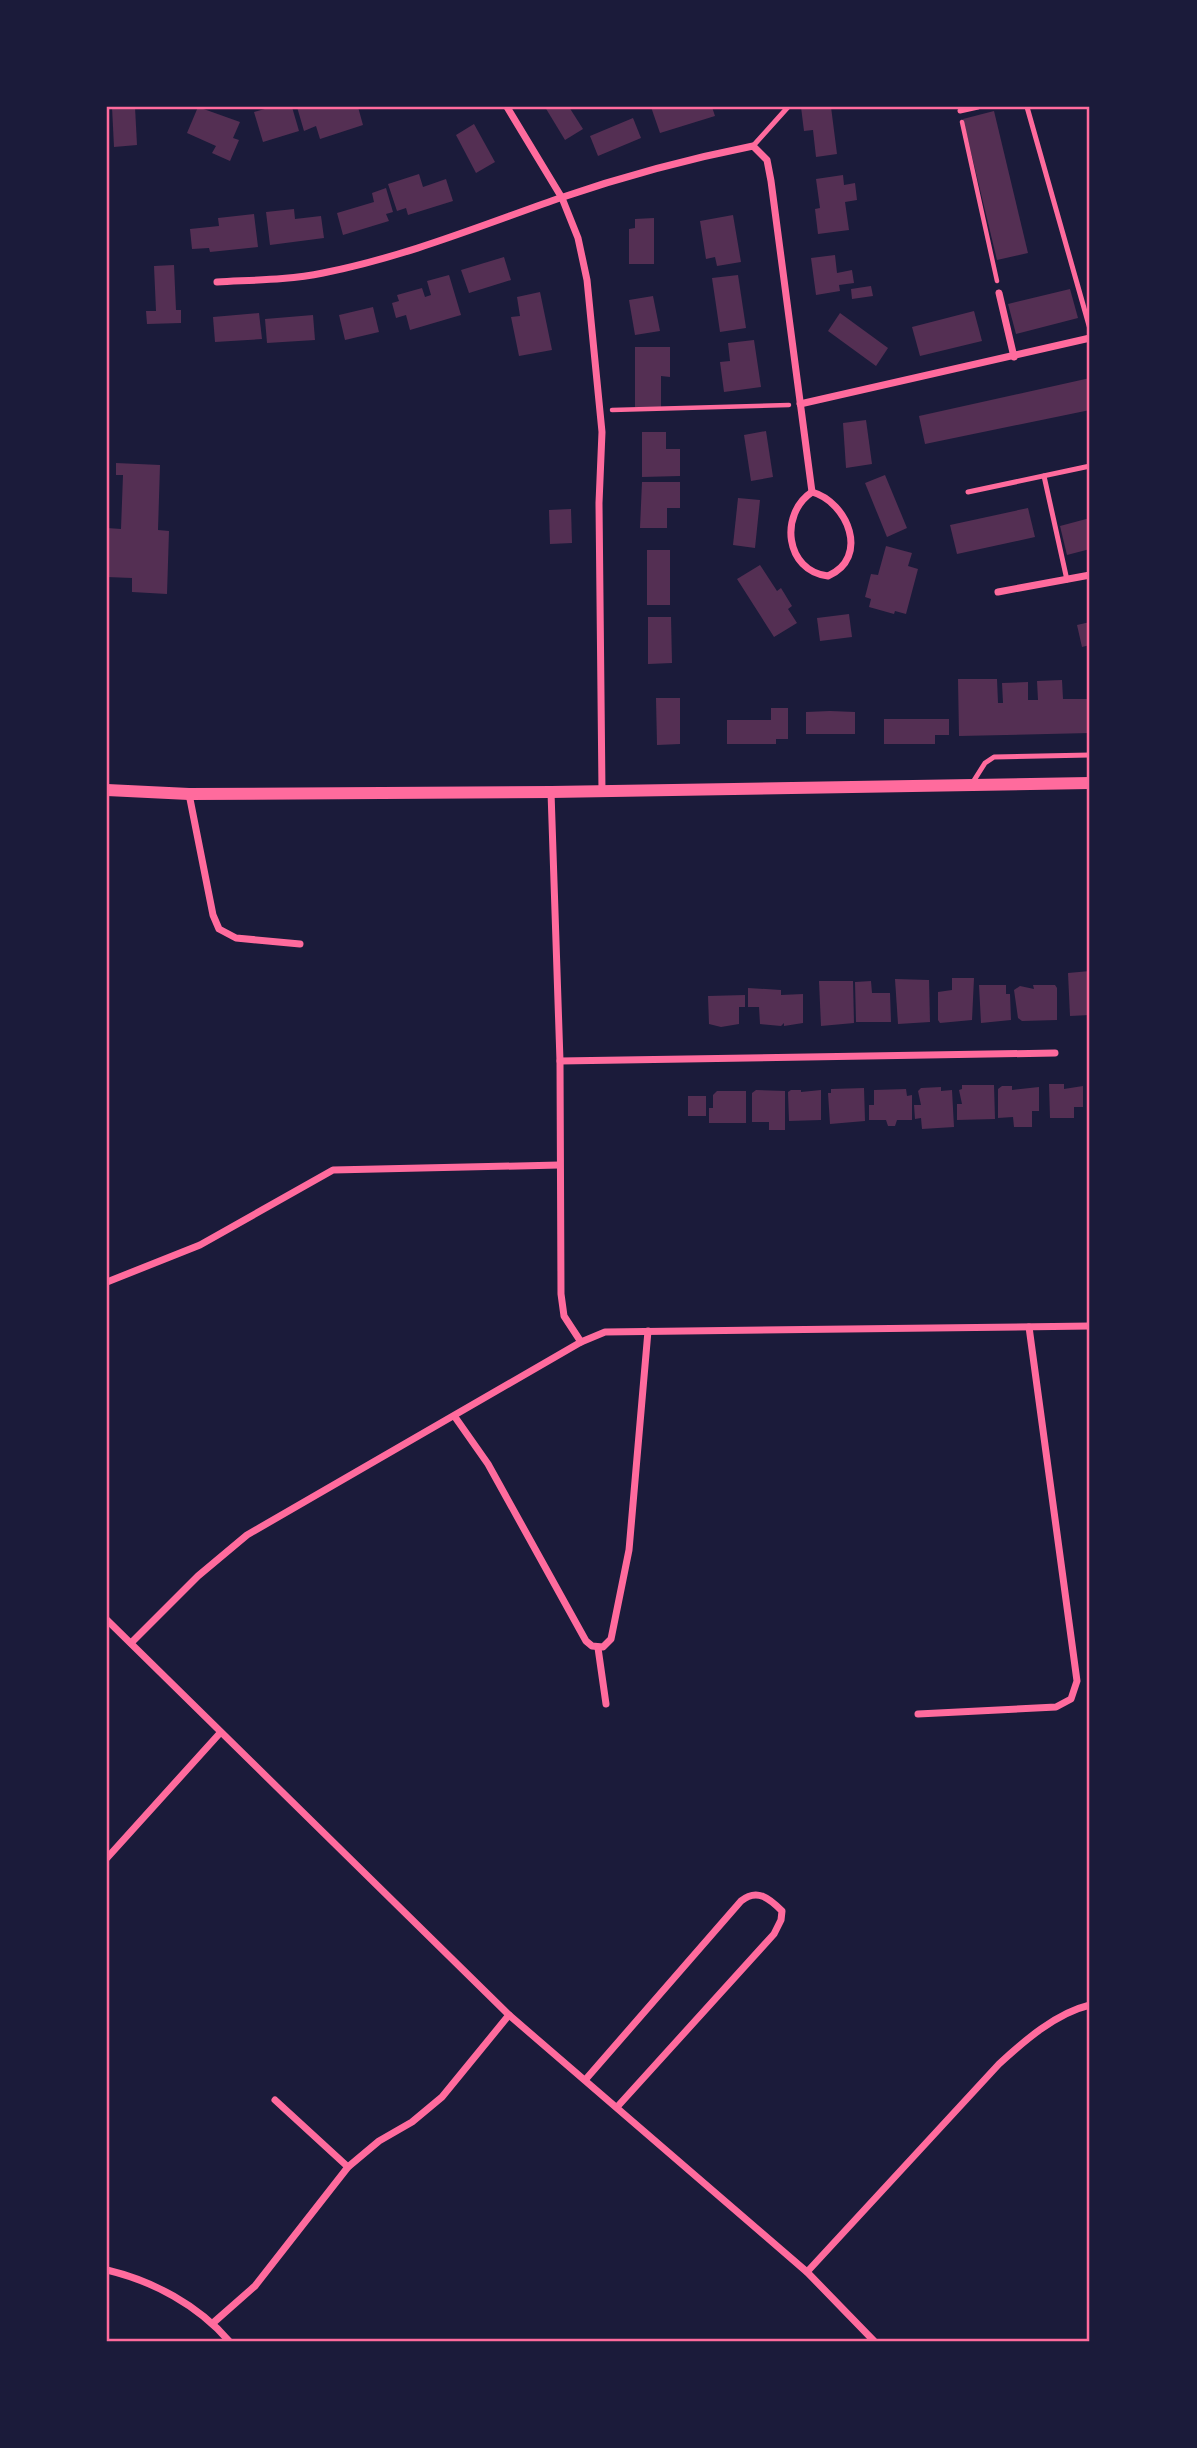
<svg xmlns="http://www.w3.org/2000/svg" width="1197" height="2448" font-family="Montserrat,sans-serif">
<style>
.building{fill:#542f53}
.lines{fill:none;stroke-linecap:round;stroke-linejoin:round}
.path{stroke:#ff6b9d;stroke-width:4.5}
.service{stroke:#ff6b9d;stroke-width:5}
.minor{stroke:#ff6b9d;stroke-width:7}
.tertiary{stroke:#ff6b9d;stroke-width:12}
.neatline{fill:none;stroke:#ff6b9d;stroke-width:2.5}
</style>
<rect width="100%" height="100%" fill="#1b1b3a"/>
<g class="building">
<path d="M 112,107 L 135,107 L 137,145 L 114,147 Z"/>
<path d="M 198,107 L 240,122 L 233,138 L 239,140 L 230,161 L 212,153 L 216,146 L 187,133 Z"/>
<path d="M 272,107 L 292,107 L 299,131 L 263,142 L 254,112 Z"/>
<path d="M 297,107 L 358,107 L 363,125 L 320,139 L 316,126 L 304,131 Z"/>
<path d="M 545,107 L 569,107 L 583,129 L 565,140 Z"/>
<path d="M 651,107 L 712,107 L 715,116 L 660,133 Z"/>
<path d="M 801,107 L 831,107 L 837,154 L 816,157 L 813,130 L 804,131 Z"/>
<path d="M 994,111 L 1028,253 L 997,260 L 963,119 Z"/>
<path d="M 633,118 L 641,138 L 598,156 L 590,136 Z"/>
<path d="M 474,124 L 495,162 L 476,173 L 456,135 Z"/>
<path d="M 419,174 L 423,187 L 446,179 L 453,201 L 408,215 L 406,208 L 397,211 L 388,184 Z"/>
<path d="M 843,175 L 844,185 L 855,183 L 857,200 L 845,202 L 849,230 L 818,234 L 815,209 L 820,208 L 816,179 Z"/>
<path d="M 386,188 L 393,212 L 386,214 L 389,221 L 343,235 L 337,213 L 374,202 L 372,193 Z"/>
<path d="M 294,209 L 295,219 L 321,216 L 324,238 L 270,245 L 266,212 Z"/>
<path d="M 254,214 L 258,247 L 210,252 L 209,248 L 192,249 L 190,229 L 219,226 L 218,218 Z"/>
<path d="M 733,215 L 741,262 L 717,266 L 715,257 L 706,259 L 700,221 Z"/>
<path d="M 654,218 L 654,264 L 629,264 L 629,229 L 635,228 L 635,219 Z"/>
<path d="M 835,255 L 837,273 L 852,270 L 854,283 L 839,285 L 840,291 L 816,295 L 811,258 Z"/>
<path d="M 504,257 L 511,280 L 469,293 L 461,270 Z"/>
<path d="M 174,265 L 176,310 L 181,310 L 181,323 L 147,324 L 146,311 L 156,311 L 154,266 Z"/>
<path d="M 449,275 L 461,315 L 410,330 L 406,315 L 396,318 L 392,303 L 399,301 L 397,295 L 422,288 L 425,297 L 431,295 L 427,281 Z"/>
<path d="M 738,275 L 746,328 L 720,332 L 712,278 Z"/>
<path d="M 871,286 L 873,296 L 852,299 L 851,289 Z"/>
<path d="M 1070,289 L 1078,318 L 1016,334 L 1008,304 Z"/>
<path d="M 540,292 L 552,350 L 519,356 L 511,317 L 520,316 L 517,297 Z"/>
<path d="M 653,296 L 660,331 L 635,335 L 629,300 Z"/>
<path d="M 373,307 L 379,332 L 345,340 L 339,315 Z"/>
<path d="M 974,311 L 982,341 L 920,356 L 912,327 Z"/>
<path d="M 259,313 L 262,339 L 215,342 L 213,317 Z"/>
<path d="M 840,313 L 888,348 L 876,366 L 828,331 Z"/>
<path d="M 313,315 L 315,340 L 267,343 L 265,319 Z"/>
<path d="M 754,340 L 761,387 L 724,392 L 720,362 L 730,361 L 728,343 Z"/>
<path d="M 635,347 L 670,347 L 670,377 L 661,376 L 661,407 L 635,407 Z"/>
<path d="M 1090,378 L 1090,410 L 925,444 L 919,416 Z"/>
<path d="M 866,420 L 872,464 L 846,468 L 843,423 Z"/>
<path d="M 766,431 L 773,477 L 751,481 L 744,435 Z"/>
<path d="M 642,432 L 666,432 L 666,449 L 680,449 L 680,476 L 642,477 Z"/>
<path d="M 116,463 L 160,465 L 158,530 L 169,531 L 167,594 L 132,592 L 132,578 L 107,577 L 107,528 L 121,529 L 123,475 L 116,475 Z"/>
<path d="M 885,475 L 907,528 L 887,537 L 865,483 Z"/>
<path d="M 642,482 L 680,482 L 680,508 L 667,508 L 667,528 L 640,528 Z"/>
<path d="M 738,498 L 760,500 L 755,548 L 733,545 Z"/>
<path d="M 1028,508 L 1035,537 L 957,554 L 950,525 Z"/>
<path d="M 571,509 L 572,543 L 550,544 L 549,510 Z"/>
<path d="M 1090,518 L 1090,549 L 1067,555 L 1060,526 Z"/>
<path d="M 886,546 L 912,553 L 908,566 L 918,569 L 906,614 L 895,611 L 894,614 L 869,607 L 871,599 L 865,597 L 871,574 L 878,575 Z"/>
<rect x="647" y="550" width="23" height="55"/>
<path d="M 760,565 L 777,591 L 781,588 L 792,606 L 788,609 L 797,623 L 774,637 L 737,579 Z"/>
<path d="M 849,614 L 852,637 L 820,641 L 817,618 Z"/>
<path d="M 648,617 L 671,617 L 672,663 L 648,664 Z"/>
<path d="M 1090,622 L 1090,645 L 1082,647 L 1077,625 Z"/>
<path d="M 958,679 L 997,679 L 998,703 L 1003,703 L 1002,683 L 1028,682 L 1028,700 L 1038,700 L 1037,681 L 1062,680 L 1063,699 L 1090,699 L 1090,733 L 959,736 Z"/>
<path d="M 656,698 L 680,698 L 680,744 L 657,745 Z"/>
<path d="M 771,708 L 788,708 L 788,739 L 776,739 L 776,744 L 727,744 L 727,720 L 771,720 Z"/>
<path d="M 830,711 L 855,712 L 855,734 L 806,734 L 806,712 Z"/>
<path d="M 884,719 L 949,719 L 949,735 L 935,735 L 935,744 L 884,744 Z"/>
<path d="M 1090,971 L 1090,1015 L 1070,1016 L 1068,973 Z"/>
<path d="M 952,978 L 974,978 L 972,1020 L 940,1023 L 938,1020 L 938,992 L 952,990 Z"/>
<path d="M 895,979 L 929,980 L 930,1022 L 898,1024 Z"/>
<path d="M 819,981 L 853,981 L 854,1023 L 821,1026 Z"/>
<path d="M 871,981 L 872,993 L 890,993 L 891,1022 L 856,1022 L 855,982 Z"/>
<path d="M 979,985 L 1006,985 L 1006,994 L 1010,994 L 1011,1020 L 981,1023 Z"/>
<path d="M 1033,985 L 1055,985 L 1057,988 L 1057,1020 L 1022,1021 L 1018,1018 L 1014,990 L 1020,986 L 1034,989 Z"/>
<path d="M 748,988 L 781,990 L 781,995 L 803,994 L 803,1023 L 784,1026 L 784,1023 L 781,1026 L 760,1024 L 759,1007 L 748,1007 Z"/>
<path d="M 745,995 L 745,1007 L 739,1007 L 739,1024 L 721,1027 L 709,1024 L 708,996 Z"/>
<path d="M 1049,1084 L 1064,1084 L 1064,1089 L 1083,1086 L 1083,1107 L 1074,1107 L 1074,1118 L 1050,1118 Z"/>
<path d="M 962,1085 L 994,1085 L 995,1119 L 957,1120 L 957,1104 L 962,1104 L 959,1090 L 962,1089 Z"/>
<path d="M 1002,1086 L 1012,1086 L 1012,1090 L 1039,1087 L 1039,1111 L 1032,1111 L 1032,1127 L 1014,1127 L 1013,1117 L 998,1118 L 998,1089 Z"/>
<path d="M 941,1087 L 941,1091 L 952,1090 L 954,1127 L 922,1129 L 921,1118 L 915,1119 L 914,1105 L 921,1105 L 918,1091 L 921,1088 Z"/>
<path d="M 864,1088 L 865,1121 L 830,1124 L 828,1093 L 831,1093 L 831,1089 Z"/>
<path d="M 906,1089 L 907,1096 L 912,1095 L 912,1120 L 897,1120 L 895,1126 L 888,1126 L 886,1120 L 869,1120 L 869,1105 L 874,1105 L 874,1090 Z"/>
<path d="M 756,1090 L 785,1091 L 785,1130 L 769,1130 L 769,1122 L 752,1122 L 752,1093 Z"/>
<path d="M 791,1090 L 801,1090 L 801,1092 L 821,1090 L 821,1120 L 789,1121 L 788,1092 Z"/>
<path d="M 717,1091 L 746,1091 L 746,1123 L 709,1123 L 709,1108 L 713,1108 L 713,1095 Z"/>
<rect x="688" y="1096" width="18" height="20"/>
</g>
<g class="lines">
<g class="path">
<path d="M 962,122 L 997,281"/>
<path d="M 612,410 L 789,405"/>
</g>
<g class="service">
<path d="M 1027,107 L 1090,329"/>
<path d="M 960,111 L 978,107"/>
<path d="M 753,146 L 788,107"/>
<path d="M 1044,476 L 1067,580"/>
<path d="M 968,492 L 1090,466"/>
<path d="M 973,782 L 985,763 L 994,757 L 1090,755"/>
</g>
<g class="minor">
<path d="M 507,107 L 562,198 L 578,238 L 587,280 L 602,432 L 599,503 L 602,792"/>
<path d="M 217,282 C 252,280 289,280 323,273 C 404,257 480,226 557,199 C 621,177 687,159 753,146 L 767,160 L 771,181 L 812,492"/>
<path d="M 999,293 L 1014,357"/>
<path d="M 800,404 L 1090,338"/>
<path d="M 812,492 C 848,502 870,558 828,576 C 785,571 779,514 812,492 Z"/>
<path d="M 998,592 L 1090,575"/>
<path d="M 551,792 L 560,1061 L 561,1294 L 564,1316 L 581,1342"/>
<path d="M 189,794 L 213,915 L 219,929 L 236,938 L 300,944"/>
<path d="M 560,1061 L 1055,1053"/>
<path d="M 107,1282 L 200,1245 L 333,1170 L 559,1165"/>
<path d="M 455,1417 L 488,1464 L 586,1641 L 592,1646 L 603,1647 L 611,1639 L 629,1550 L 648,1331"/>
<path d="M 107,1620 L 509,2015 L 807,2272 L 874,2341"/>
<path d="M 131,1643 L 198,1576 L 247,1535 L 581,1342 L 605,1332 L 1090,1326"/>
<path d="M 598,1648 L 606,1704"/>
<path d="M 918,1714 L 1056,1707 L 1071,1699 L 1077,1681 L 1029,1327"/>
<path d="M 107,1858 L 220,1733"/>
<path d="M 586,2079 L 741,1901 C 757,1888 769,1898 782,1911 L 781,1920 L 774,1934 L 618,2106"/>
<path d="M 275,2100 L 348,2167"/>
<path d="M 107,2270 C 153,2281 198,2305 229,2341"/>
<path d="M 807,2272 L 999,2064 C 1024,2041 1056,2013 1090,2005"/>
<path d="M 213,2323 L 255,2286 L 348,2167 L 379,2141 L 412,2122 L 442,2097 L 509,2015"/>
</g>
<path class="tertiary" d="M 107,790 L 189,794 L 551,792 L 1090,783"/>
</g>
<rect width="1197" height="2448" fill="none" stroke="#1b1b3a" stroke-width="217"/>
<rect x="108" y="108" width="980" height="2232" class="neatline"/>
</svg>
